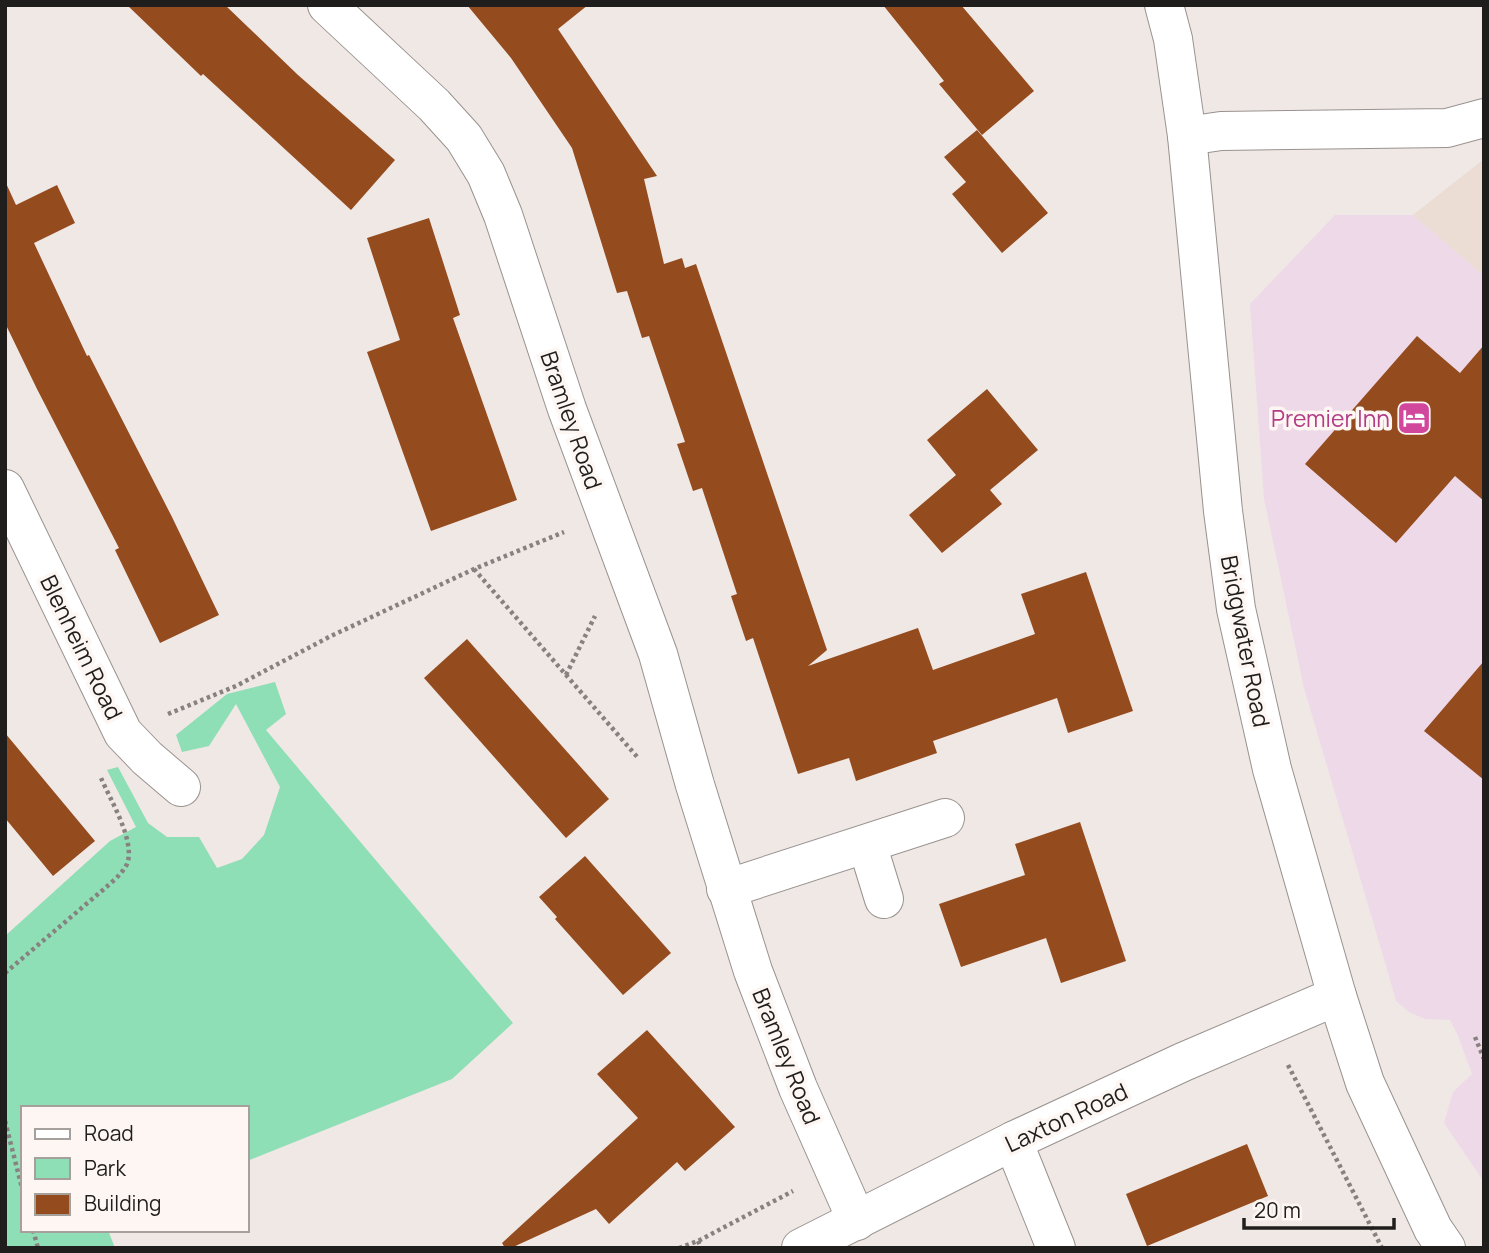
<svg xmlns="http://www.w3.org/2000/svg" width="1489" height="1253" font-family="Manrope,sans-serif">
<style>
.commercial{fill:#eed9e8}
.built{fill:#ebdcd4}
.green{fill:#8edeb6}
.building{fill:#944b1e}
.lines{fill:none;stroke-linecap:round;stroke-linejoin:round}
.minor-casing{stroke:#99928f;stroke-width:40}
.path{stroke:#87827f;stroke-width:4.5;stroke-dasharray:3.5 3.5;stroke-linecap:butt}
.minor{stroke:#fff;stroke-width:38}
.labels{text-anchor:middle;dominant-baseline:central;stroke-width:7;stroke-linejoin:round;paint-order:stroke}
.hotel-label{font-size:23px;fill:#b23c85;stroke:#fdf6f2;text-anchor:end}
.street-label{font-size:23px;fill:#201e1c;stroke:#fdf6f2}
</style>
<rect width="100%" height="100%" fill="#f0e8e5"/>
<path class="commercial" d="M 1335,215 L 1413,215 L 1484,276 L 1484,1182 L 1444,1123 L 1453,1092 L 1472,1074 L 1458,1036 L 1450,1020 L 1425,1019 L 1409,1012 L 1396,1001 L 1389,976 L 1304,688 L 1264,499 L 1250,304 Z"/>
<path class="built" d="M 1484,159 L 1484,276 L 1413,215 Z"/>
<path class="green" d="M 275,682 L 286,714 L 266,730 L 513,1023 L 452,1079 L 247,1161 L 247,1108 L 23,1108 L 23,1230 L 108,1230 L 115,1248 L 5,1248 L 5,936 L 110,841 L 136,827 L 107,770 L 118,767 L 148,823 L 167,837 L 199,837 L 217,868 L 242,859 L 264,835 L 280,787 L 236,704 L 209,746 L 182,752 L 176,735 L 227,694 Z"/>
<g class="building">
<path d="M 127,5 L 225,5 L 298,75 L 395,160 L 351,210 L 203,74 L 201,76 Z"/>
<path d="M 467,5 L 588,5 L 558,29 L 657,176 L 644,179 L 664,264 L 682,258 L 685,268 L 696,264 L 827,650 L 808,666 L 918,628 L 933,670 L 1035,634 L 1021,594 L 1086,572 L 1133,711 L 1068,733 L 1057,698 L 933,741 L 937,753 L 856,781 L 849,758 L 798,774 L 753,638 L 746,641 L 731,596 L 737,594 L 702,488 L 693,491 L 677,444 L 685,442 L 649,336 L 642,338 L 627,291 L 617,293 L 572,148 L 511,58 Z"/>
<path d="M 883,5 L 961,5 L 1034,91 L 982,135 L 939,84 L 944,81 Z"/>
<path d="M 977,130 L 1048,213 L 1002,253 L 952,194 L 966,182 L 944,157 Z"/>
<path d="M 5,181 L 16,205 L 57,185 L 75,223 L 34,243 L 87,356 L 89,355 L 172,517 L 219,615 L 160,643 L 115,550 L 119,548 L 37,389 L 5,323 Z"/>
<path d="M 429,218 L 460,315 L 453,318 L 517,500 L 431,531 L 367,352 L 400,340 L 367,238 Z"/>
<path d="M 1417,336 L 1460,373 L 1484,345 L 1484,501 L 1455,476 L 1396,543 L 1305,464 Z"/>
<path d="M 987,389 L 1038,450 L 990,490 L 1002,504 L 942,553 L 909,515 L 956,475 L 927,440 Z"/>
<path d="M 467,639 L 609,799 L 566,838 L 424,678 Z"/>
<path d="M 1484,661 L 1484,780 L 1424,731 Z"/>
<path d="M 5,733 L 95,841 L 53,876 L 5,818 Z"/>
<path d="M 1080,822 L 1126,961 L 1061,983 L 1046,938 L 961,967 L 939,904 L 1025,875 L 1015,844 Z"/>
<path d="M 585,856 L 671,953 L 623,995 L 555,919 L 557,917 L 539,897 Z"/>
<path d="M 647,1030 L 735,1127 L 685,1171 L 677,1162 L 609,1224 L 596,1209 L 511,1248 L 505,1248 L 502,1243 L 638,1118 L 597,1074 Z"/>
<path d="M 1247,1144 L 1268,1196 L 1147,1246 L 1126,1194 Z"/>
</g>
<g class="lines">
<g class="minor-casing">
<g id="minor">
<path d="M 327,5 L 434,105 L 464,138 L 486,174 L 503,215 L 567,409 L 658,654 L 695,785 L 753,971 L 798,1088 L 857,1221"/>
<path d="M 1164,5 L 1173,39 L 1187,136 L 1223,511 L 1236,609 L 1272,769 L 1337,996 L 1365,1083 L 1433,1229 L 1446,1248"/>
<path d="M 1187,136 L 1221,131 L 1447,128 L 1484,118"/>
<path d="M 5,489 L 123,733 L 147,758 L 181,787"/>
<path d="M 867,844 L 884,899"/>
<path d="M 726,889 L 945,818"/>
<path d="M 1013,1141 L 1056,1248"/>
<path d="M 801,1248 L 1013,1141 L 1183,1062 L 1337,996"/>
</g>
</g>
<g class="path">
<path d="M 474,569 L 639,759"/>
<path d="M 566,675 L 595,616"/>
<path d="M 168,714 L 236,686 L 331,636 L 474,569 L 564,532"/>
<path d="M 5,973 L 104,889 C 112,882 122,874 127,864 C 136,842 110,799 101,778"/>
<path d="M 1475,1037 L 1484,1059"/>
<path d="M 1288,1065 L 1382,1248"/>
<path d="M 5,1121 L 23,1192"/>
<path d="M 33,1230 L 38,1248"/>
<path d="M 698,1241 L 701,1248"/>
<path d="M 679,1248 L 698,1241 L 793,1191"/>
</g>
<use href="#minor" class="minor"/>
</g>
<defs>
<g id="hotel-square" transform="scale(1.75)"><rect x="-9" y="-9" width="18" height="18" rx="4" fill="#d1479c" stroke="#fdf6f2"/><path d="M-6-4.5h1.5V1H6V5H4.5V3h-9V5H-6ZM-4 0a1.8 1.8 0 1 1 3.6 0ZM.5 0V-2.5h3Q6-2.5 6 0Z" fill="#fff"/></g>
</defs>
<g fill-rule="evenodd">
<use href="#hotel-square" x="1414" y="418"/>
</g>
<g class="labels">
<g class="hotel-label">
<text x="1390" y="418">Premier Inn</text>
</g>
<g class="street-label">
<text transform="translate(572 420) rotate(71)">Bramley Road</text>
<text transform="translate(1246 641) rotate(79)">Bridgwater Road</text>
<text transform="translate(82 647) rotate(64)">Blenheim Road</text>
<text transform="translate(787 1056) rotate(68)">Bramley Road</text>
<text transform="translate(1066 1117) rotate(-25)">Laxton Road</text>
</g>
</g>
<rect width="1489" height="1253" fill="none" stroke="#201e1c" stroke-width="14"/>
<rect x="21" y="1106" width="228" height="126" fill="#fdf6f2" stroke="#a5a09c" stroke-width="2"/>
<rect x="35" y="1129" width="35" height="10" fill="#ffffff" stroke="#a5a09c" stroke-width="2"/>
<text x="84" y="1141" font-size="21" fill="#201e1c">Road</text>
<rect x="35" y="1158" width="35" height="21" fill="#8edeb6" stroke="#a5a09c" stroke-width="2"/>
<text x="84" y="1176" font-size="21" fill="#201e1c">Park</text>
<rect x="35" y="1194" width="35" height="21" fill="#944b1e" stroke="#a5a09c" stroke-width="2"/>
<text x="84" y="1211" font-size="21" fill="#201e1c">Building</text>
<path d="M1244 1218v10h150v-10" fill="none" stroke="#201e1c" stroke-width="3.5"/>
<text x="1254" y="1218" font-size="21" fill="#201e1c" stroke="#fdf6f2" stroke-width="5" paint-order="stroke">20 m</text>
</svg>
